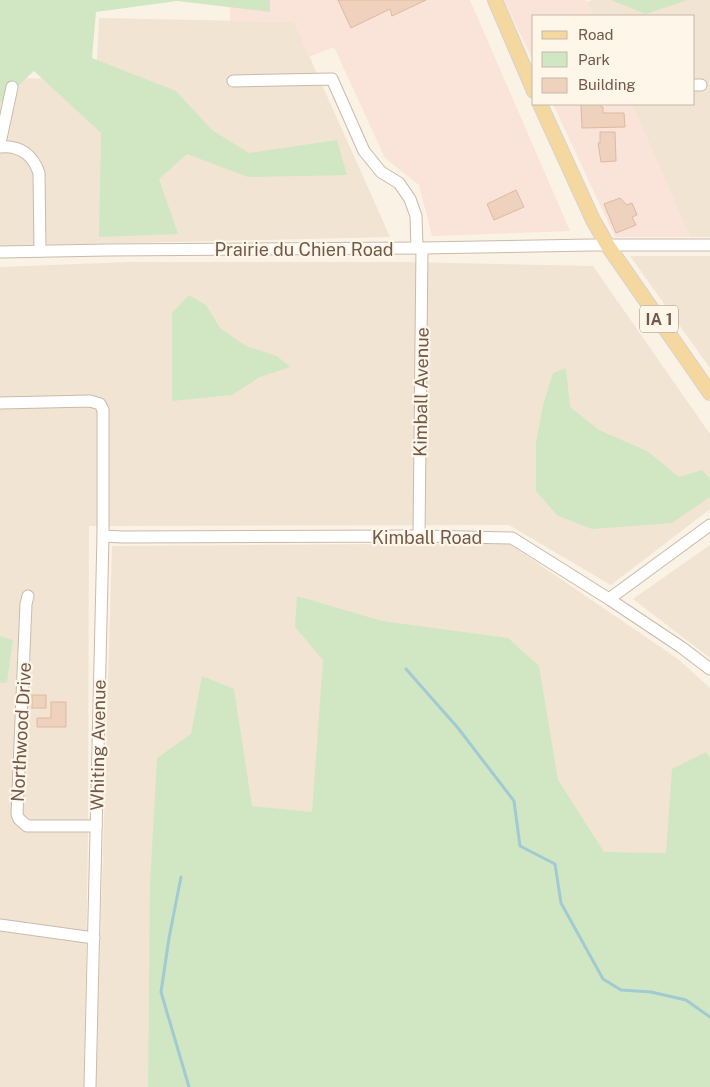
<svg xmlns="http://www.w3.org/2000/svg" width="710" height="1087" font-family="'Public Sans',sans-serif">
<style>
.residential{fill:#f1e4d3}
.commercial{fill:#fae3d8}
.green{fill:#d1e7c3}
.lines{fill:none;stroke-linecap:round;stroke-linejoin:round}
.stream{stroke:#a1cad3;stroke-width:3}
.building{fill:#eed2bd;stroke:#dfb99f}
.minor-casing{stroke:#cbbaab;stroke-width:13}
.major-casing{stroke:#d7d1cd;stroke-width:16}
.minor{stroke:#fff;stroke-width:11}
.major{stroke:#f5d8a0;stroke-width:14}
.labels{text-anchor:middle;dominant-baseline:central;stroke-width:4.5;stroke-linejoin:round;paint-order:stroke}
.shield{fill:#fef6e9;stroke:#9b897a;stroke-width:1}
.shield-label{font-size:16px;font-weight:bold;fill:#715a4b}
.street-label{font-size:18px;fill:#715a4b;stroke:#fef6e9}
</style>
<rect width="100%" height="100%" fill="#faf2e4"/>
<g class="residential">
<path d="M 592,0 L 710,0 L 710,237 L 690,237 L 632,104 L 694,104 L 694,16 L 594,16 L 587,2 Z"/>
<path d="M 99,18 L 294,22 L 390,237 L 0,246 L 0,78 L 96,79 Z"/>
<path d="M 630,256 L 710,256 L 710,368 Z"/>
<path d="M 128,262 L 405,262 L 593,266 L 710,434 L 710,509 L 611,585 L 509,525 L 89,526 L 88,835 L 84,1087 L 0,1087 L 0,267 Z"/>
<path d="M 508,543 L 678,659 L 710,688 L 710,999 L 182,1087 L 96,1087 L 112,546 Z"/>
<path d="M 710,545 L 710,658 L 633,599 Z"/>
</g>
<g class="commercial">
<path d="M 230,0 L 470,0 L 570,231 L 432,236 L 419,185 L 385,158 L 334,47 L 309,57 L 294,22 L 230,21 Z"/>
<path d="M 504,0 L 586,0 L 594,16 L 534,16 L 534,63 Z"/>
<path d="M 553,104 L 632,104 L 690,237 L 615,237 Z"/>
</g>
<g class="green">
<path d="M 0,0 L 270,0 L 270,12 L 177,1 L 96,12 L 92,58 L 176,91 L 212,130 L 249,153 L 337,140 L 347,175 L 248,177 L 187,154 L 159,179 L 178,234 L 99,237 L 101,133 L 34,71 L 0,103 Z"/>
<path d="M 611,0 L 688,0 L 645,14 Z"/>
<path d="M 189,295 L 206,305 L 220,328 L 246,346 L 277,356 L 290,367 L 260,377 L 232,395 L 172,401 L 172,313 Z"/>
<path d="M 566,368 L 570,407 L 599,430 L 647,451 L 679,477 L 702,470 L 710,479 L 710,497 L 672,523 L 592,529 L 558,516 L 536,491 L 536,443 L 543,405 L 553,373 Z"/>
<path d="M 297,596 L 382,621 L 508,638 L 539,666 L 558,780 L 604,852 L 666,853 L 672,769 L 706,752 L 710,758 L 710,1087 L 148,1087 L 150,883 L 157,758 L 191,734 L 202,676 L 234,689 L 252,806 L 312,812 L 323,660 L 295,627 Z"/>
<path d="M 0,636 L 13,640 L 7,682 L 0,683 Z"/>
</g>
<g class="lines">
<g class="stream">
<path d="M 406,669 L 458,728 L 514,801 L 520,846 L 555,864 L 561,903 L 603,979 L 621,990 L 651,992 L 686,1000 L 710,1017"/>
<path d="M 181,877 L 169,938 L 161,992 L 189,1087"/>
</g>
</g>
<g class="building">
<path d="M 338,0 L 426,0 L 392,16 L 390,9 L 351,28 Z"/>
<path d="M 581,104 L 601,104 L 601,107 L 603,107 L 603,113 L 624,113 L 625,127 L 582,128 Z"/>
<path d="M 600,132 L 615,132 L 616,161 L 601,162 L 598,143 L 600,143 Z"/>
<path d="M 516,190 L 524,207 L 494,220 L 487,204 Z"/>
<path d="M 620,198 L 627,205 L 632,203 L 637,215 L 632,217 L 636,225 L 616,233 L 604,204 Z"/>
<rect x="32" y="695" width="14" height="13"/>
<path d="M 51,702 L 66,702 L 66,727 L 37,727 L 37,718 L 51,718 Z"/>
</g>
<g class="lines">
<g class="minor-casing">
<g id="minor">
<path d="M 233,81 L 332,79 L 364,151 L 381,172 L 399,183 L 410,199 L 416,216 L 417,248"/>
<path d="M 694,85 L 701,85"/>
<path d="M 0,143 L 12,87"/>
<path d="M 0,147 C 20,145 33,155 39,173 L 40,251"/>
<path d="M 0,252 L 108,250 L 422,248 L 592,245 L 710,245"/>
<path d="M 0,403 L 90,401 L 100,404 L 103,410 L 103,536 L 90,1087"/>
<path d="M 103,536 L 123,537 L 419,536 L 512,538 L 609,599 L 681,647 L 710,669"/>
<path d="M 419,536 L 422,248"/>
<path d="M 28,596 L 26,604 L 17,814 L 19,819 L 27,826 L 96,826"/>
<path d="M 609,599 L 710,525"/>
<path d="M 0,925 L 94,938"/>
</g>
</g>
<g class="major-casing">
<g id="major">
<path d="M 495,0 L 534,91"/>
<path d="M 540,104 L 593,220 L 608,246 L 710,393"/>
</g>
</g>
<use href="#minor" class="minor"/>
<use href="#major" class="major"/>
</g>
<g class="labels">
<rect class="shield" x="640" y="305.5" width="38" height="27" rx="4"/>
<g class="shield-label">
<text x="659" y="319">IA 1</text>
</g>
<g class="street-label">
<text x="304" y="249">Prairie du Chien Road</text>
<text transform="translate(421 392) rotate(-89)">Kimball Avenue</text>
<text x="427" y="537">Kimball Road</text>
<text transform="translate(21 732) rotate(-87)">Northwood Drive</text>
<text transform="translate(98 745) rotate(-89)">Whiting Avenue</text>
</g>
</g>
<rect x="532" y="15" width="162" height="90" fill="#fef6e9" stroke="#c6b8aa"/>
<rect x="542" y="31" width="25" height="8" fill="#f5d8a0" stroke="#c6b8aa"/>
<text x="578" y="40" font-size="15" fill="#715a4b">Road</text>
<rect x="542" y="52" width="25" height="15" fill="#d1e7c3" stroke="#c6b8aa"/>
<text x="578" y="65" font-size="15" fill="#715a4b">Park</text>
<rect x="542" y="78" width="25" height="15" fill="#eed2bd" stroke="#c6b8aa"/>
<text x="578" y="90" font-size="15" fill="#715a4b">Building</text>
</svg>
